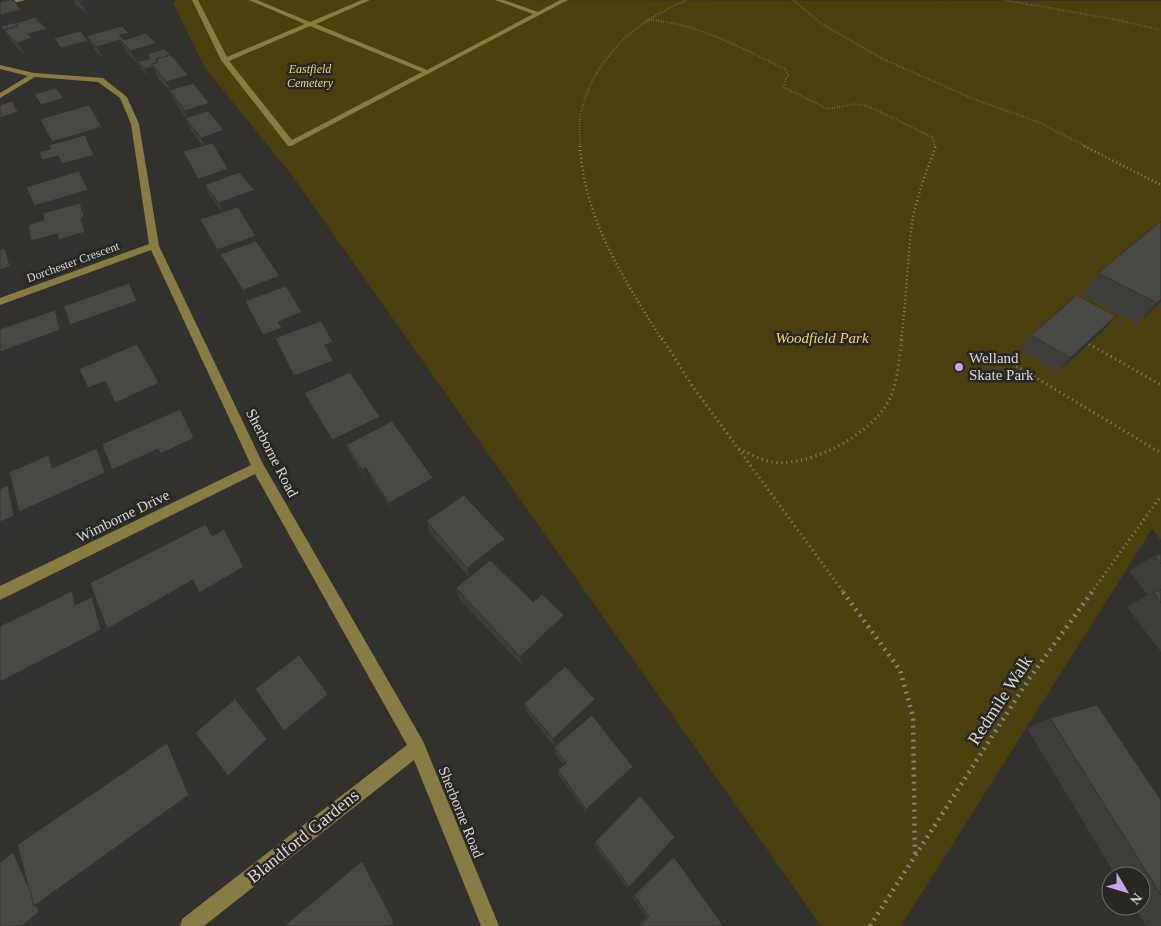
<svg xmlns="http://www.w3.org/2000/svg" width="1161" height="926" font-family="'Times New Roman',serif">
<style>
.green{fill:#4c410e}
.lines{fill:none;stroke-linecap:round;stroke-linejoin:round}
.path-far3{stroke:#848380;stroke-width:2;stroke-dasharray:0.5 2;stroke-linecap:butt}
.path-far2{stroke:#848380;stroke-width:2.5;stroke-dasharray:1 3;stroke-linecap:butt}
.path-far1{stroke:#848380;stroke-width:3;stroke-dasharray:1 4;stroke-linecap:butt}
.path{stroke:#848380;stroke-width:4.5;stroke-dasharray:2 5;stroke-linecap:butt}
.minor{fill:#897c43;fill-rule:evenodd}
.wall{fill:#3f3e3a}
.shaded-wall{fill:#333230}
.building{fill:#494844;stroke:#333230}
.poi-dot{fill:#c9a5ee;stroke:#282724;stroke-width:2}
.labels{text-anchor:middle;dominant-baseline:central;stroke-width:5;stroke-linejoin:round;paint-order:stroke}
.far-park-label{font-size:12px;font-style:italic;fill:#f3d85b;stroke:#282724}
.far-street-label{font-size:12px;fill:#dad9d6;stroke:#282724}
.park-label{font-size:15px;font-style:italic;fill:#f3d85b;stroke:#282724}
.poi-label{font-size:15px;fill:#dad9d6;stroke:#282724;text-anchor:start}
.street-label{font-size:15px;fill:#dad9d6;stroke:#282724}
.near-street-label{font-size:18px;fill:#dad9d6;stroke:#282724}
</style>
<rect width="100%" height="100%" fill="#32312d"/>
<path class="green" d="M 176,0 L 1161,1 L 1161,540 L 1152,529 L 901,926 L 821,926 L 291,174 L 205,68 L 173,3 Z"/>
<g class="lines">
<g class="path-far3">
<path d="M 793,0 L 822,24 L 883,59 L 971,98 L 1038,122 L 1087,147"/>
<path d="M 1004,0 L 1113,19 L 1161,30"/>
<path d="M 646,20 C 697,22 740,48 785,69 L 788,75 L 783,87 L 828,109 L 855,104 L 868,106 L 932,137 L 935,147"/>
<path d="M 580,147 C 580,135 578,120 582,109 C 595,56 638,20 687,0"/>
</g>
<g class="path-far2">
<path d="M 580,146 C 584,219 624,279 662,340"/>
<path d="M 1084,146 L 1161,185"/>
<path d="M 901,340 C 906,304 907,267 911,231 C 914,202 926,173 936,146"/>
</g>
<g class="path-far1">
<path d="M 662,338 L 693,387 L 844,593"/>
<path d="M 1089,344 L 1161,385"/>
<path d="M 995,353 L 1161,453"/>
<path d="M 739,449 C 749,453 761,460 771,462 C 809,468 870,435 888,402 C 898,384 899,359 902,338"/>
<path d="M 1091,593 L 1161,496"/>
</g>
<g class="path">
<path d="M 843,592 L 900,670 L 913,717 L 915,857"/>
<path d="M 870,926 L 1029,679 L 1092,592"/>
</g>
<g class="minor">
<path d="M 14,0 L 25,0 L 0,7 L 0,3 Z"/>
<path d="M 192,0 L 198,0 L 227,57 L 305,24 L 249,0 L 257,0 L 310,22 L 362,0 L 370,0 L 316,24 L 427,70 L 533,14 L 495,0 L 504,0 L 538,12 L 560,0 L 568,0 L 291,146 L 288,146 L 221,60 ZM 310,26 L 422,72 L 292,140 L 229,61 Z"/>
<path d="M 0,65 L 34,73 L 103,78 L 127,97 L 139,124 L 159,246 L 263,464 L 423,741 L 499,926 L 481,926 L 414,760 L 204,926 L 180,926 L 182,919 L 407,745 L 255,474 L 0,600 L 0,586 L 251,465 L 151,250 L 0,305 L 0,298 L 149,244 L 131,124 L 120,98 L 98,82 L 35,77 L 0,98 L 0,93 L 28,76 L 0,69 Z"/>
</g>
</g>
<g class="wall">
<path d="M 74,0 L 120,0 L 121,1 L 102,6 L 104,10 L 88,15 L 76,5 Z"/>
<path d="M 0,2 L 21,10 L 27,19 L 41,22 L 55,42 L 38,47 L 41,52 L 26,56 L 13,43 L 0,26 Z"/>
<path d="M 86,36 L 131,37 L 156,43 L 160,50 L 176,59 L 178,64 L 216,117 L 214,118 L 231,144 L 216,149 L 231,175 L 255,190 L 261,204 L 241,212 L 256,236 L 263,251 L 285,286 L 302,312 L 308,325 L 333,342 L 339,356 L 332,358 L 339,375 L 301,390 L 279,346 L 271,349 L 245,301 L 248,300 L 226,264 L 224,265 L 200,219 L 222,212 L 212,199 L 208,192 L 205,193 L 183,151 L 203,146 L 192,132 L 185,118 L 186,118 L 176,104 L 169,90 L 158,78 L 156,73 L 148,76 L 141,69 L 138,64 L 127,53 L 104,60 L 94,49 Z"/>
<path d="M 1098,273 L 1161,302 L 1137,324 L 1082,294 Z"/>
<path d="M 1104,330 L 1058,372 L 1020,349 L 1031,335 Z"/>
<path d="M 304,393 L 380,417 L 383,426 L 433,478 L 438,491 L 395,515 L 372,480 L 368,482 L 352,458 L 347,448 L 339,453 Z"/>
<path d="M 426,521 L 505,539 L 507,551 L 493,562 L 533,602 L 564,615 L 564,625 L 522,665 L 459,599 L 456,588 L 469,577 L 430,533 Z"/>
<path d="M 1161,554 L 1161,652 L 1127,607 L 1148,595 L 1129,571 L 1154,556 Z"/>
<path d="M 524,704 L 594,706 L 554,746 L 526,711 Z"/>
<path d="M 1050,718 L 1161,800 L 1161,926 L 1146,926 L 1134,906 L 1141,906 L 1141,876 L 1116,876 L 1027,728 Z"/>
<path d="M 554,747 L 633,767 L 631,772 L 586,813 L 559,775 L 558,770 L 564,765 L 555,753 Z"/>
<path d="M 595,842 L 629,887 L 627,888 L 594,845 Z"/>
<path d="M 674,857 L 721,926 L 640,926 L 639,925 L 646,917 L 632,896 L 670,860 Z"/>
</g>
<g class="shaded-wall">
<path d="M 88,0 L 120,0 L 121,1 L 102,6 L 104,10 L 88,15 L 80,2 Z"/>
<path d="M 21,10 L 29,23 L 15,23 L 1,26 L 2,29 L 0,26 L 0,15 Z"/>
<path d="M 47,29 L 55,42 L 38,47 L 41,52 L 26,56 L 17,43 L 28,34 Z"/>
<path d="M 129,33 L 136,46 L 128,48 L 119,35 Z"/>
<path d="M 120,40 L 127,53 L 104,60 L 97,47 Z"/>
<path d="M 88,41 L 92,47 L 65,54 L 61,48 Z"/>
<path d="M 156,43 L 163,56 L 151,58 L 147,54 L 150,60 L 137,62 L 138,64 L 131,51 Z"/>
<path d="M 153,67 L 156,73 L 148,76 L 145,69 Z"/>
<path d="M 188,75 L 194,89 L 173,95 L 166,82 Z"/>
<path d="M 64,98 L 68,105 L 46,112 L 41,105 Z"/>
<path d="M 12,101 L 23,120 L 3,125 L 0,122 L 0,118 Z"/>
<path d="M 209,103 L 216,117 L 191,125 L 185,111 Z"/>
<path d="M 89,105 L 110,141 L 92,147 L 103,169 L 82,175 L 89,185 L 98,204 L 84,208 L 90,217 L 94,231 L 91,232 L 95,247 L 70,255 L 66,249 L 43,256 L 31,241 L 57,234 L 85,232 L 45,221 L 34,206 L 72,178 L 66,170 L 53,174 L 42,160 L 58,156 L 61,156 L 52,142 Z"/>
<path d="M 224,130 L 231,144 L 207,152 L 201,138 Z"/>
<path d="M 228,169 L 235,184 L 205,185 L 208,192 L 205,193 L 198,179 Z"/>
<path d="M 255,190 L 261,204 L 226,218 L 219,203 Z"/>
<path d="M 256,236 L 263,251 L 226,264 L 220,254 L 226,264 L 224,265 L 217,250 Z"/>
<path d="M 5,248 L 18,262 L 23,281 L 0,288 L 0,270 Z"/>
<path d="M 280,276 L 286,290 L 251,304 L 243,290 Z"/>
<path d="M 129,283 L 139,297 L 147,315 L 82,339 L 70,325 Z"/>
<path d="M 1161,299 L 1161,302 L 1137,324 L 1157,303 Z"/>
<path d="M 55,310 L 67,324 L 73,344 L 3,369 L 0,367 L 0,352 Z"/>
<path d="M 302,312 L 309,326 L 289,342 L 271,349 L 263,335 L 278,322 Z"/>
<path d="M 1116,316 L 1104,330 L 1058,372 L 1070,358 Z"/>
<path d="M 333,342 L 339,356 L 331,359 L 325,345 Z"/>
<path d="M 137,344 L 148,358 L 169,396 L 127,416 L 115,403 Z"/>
<path d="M 333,361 L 339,375 L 301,390 L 294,376 Z"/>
<path d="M 105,381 L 117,394 L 101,402 L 88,388 Z"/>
<path d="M 180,409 L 190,422 L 205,450 L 172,466 L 168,463 L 126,483 L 113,471 L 119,486 L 35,524 L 29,520 L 30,527 L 0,541 L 0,522 L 8,485 L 24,498 L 97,448 L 110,461 Z"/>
<path d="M 380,417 L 385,430 L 346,445 L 347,448 L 339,453 L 332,440 Z"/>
<path d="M 49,455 L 63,468 L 52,468 Z"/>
<path d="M 366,468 L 372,480 L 368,482 L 362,470 Z"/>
<path d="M 433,478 L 438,491 L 395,515 L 389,503 Z"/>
<path d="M 206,524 L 222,540 L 212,536 Z"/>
<path d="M 224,529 L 239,546 L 259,583 L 216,607 L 205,598 L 129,642 L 122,638 L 124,643 L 0,708 L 0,682 L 92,597 L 115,611 Z"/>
<path d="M 505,539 L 507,551 L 470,579 L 467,568 Z"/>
<path d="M 72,591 L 95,605 L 75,605 Z"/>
<path d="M 564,615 L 564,625 L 522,665 L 520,657 Z"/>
<path d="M 299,655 L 308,663 L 337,702 L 294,738 L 284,731 Z"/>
<path d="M 235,699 L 247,706 L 278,746 L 240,781 L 228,776 Z"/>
<path d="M 595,699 L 594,706 L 554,746 L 553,739 Z"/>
<path d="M 167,743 L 188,752 L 210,802 L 65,907 L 59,906 L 61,912 L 44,926 L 22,926 L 34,906 L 13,852 L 35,855 Z"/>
<path d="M 633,767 L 631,772 L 586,813 L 586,809 Z"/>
<path d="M 362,861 L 370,863 L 402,922 L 397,926 L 390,926 Z"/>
</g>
<g class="building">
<path d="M 10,0 L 14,0 L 21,10 L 0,15 L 0,2 Z"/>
<path d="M 78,0 L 88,0 L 80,2 Z"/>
<path d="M 35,17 L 47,29 L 28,34 L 32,38 L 17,43 L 4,30 L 18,26 L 15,23 Z"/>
<path d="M 35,17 L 37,17 L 41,22 L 40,23 Z"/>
<path d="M 29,19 L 15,23 L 17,26 L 4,30 L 6,32 L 5,32 L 1,26 Z"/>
<path d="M 122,26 L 129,33 L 119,35 L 124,40 L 146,33 L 156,43 L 131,51 L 120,40 L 97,47 L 86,36 Z"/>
<path d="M 81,31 L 88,41 L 61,48 L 54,38 Z"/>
<path d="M 164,49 L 176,59 L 174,60 L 171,55 L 156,59 L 157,63 L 152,64 L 153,67 L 145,69 L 137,62 L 151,58 L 147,54 Z"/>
<path d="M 171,55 L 188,75 L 166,82 L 152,64 L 158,62 L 156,59 Z"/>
<path d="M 193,83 L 209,103 L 185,111 L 169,90 Z"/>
<path d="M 56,88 L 64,98 L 41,105 L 34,94 Z"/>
<path d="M 12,101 L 18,112 L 0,118 L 0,105 Z"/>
<path d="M 89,105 L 102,127 L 52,142 L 40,119 Z"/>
<path d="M 208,111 L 224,130 L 201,138 L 185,118 Z"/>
<path d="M 85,135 L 94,155 L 62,164 L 58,156 L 42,160 L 39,152 L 51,149 L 49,145 Z"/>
<path d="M 213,143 L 228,169 L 198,179 L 183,151 Z"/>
<path d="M 79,171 L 88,190 L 34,206 L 26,187 Z"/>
<path d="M 239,172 L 255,190 L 219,203 L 205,185 Z"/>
<path d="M 80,203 L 84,216 L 81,218 L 85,232 L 59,240 L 57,234 L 31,241 L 28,225 L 44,220 L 43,213 Z"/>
<path d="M 238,207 L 256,236 L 217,250 L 200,219 Z"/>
<path d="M 1161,221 L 1161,299 L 1157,303 L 1098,273 Z"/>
<path d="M 256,241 L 280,276 L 243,290 L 220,254 Z"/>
<path d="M 5,248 L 10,266 L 0,270 L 0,249 Z"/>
<path d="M 129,283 L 137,301 L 70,325 L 64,306 Z"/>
<path d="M 286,286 L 302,312 L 278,322 L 282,328 L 263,335 L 245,301 Z"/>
<path d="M 1077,295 L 1116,316 L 1070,358 L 1031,335 Z"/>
<path d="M 55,310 L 60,330 L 0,352 L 0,329 Z"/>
<path d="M 321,321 L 333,342 L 325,345 L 333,361 L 294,376 L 275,338 Z"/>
<path d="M 137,344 L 159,383 L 115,403 L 105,381 L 88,388 L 79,369 Z"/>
<path d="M 350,372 L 380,417 L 332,440 L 304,393 Z"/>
<path d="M 180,409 L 194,438 L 160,454 L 158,449 L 112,470 L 102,444 Z"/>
<path d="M 392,421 L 433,478 L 389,503 L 366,468 L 362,470 L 346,445 Z"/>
<path d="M 97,448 L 105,473 L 19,512 L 9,472 L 49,455 L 52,468 Z"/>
<path d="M 8,485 L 14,516 L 0,522 L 0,489 Z"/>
<path d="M 464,495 L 505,539 L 467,568 L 426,521 Z"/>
<path d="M 206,524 L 212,536 L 224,529 L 244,567 L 199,593 L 193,580 L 107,629 L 90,583 Z"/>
<path d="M 1161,554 L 1161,564 L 1154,556 Z"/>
<path d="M 490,560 L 533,602 L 542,594 L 564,615 L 520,657 L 456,588 Z"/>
<path d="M 1161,590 L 1161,603 L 1153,592 Z"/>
<path d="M 72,591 L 75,605 L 92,597 L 101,630 L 0,682 L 0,626 Z"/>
<path d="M 299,655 L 328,694 L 284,731 L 255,689 Z"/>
<path d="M 565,666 L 595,699 L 553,739 L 524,704 Z"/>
<path d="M 235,699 L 267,739 L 228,776 L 195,733 Z"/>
<path d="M 1097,705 L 1161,800 L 1161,895 L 1050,718 Z"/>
<path d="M 592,715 L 633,767 L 586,809 L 558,770 L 566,763 L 554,747 Z"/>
<path d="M 167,743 L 189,795 L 34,906 L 17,845 Z"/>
<path d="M 640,796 L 675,837 L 629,887 L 595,842 Z"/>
<path d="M 13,852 L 30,890 L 34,906 L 37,906 L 39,912 L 22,926 L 0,926 L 0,862 Z"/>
<path d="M 674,857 L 722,924 L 721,926 L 642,926 L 641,925 L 649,917 L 634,895 Z"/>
<path d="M 362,861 L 394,922 L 390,926 L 284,926 Z"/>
</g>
<circle class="poi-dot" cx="959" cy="367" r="5"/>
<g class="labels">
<g class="far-park-label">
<text x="310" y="69">Eastfield<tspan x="310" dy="14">Cemetery</tspan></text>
</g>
<g class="far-street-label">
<text transform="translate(73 262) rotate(-20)">Dorchester Crescent</text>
</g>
<g class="park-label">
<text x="822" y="338">Woodfield Park</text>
</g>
<g class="poi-label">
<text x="969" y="358">Welland<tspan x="969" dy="17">Skate Park</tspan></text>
</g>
<g class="street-label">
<text transform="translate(272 453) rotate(63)">Sherborne Road</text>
<text transform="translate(123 516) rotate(-26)">Wimborne Drive</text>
<text transform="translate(461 812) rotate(68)">Sherborne Road</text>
</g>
<g class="near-street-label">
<text transform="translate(1000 700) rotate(-57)">Redmile Walk</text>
<text transform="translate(303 836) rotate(-39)">Blandford Gardens</text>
</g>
</g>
<g transform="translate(1126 891) rotate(128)"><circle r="24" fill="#282724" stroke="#6f6e6b"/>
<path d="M0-4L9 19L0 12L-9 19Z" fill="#c9a5ee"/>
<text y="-8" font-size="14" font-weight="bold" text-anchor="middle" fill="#dad9d6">N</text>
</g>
</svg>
